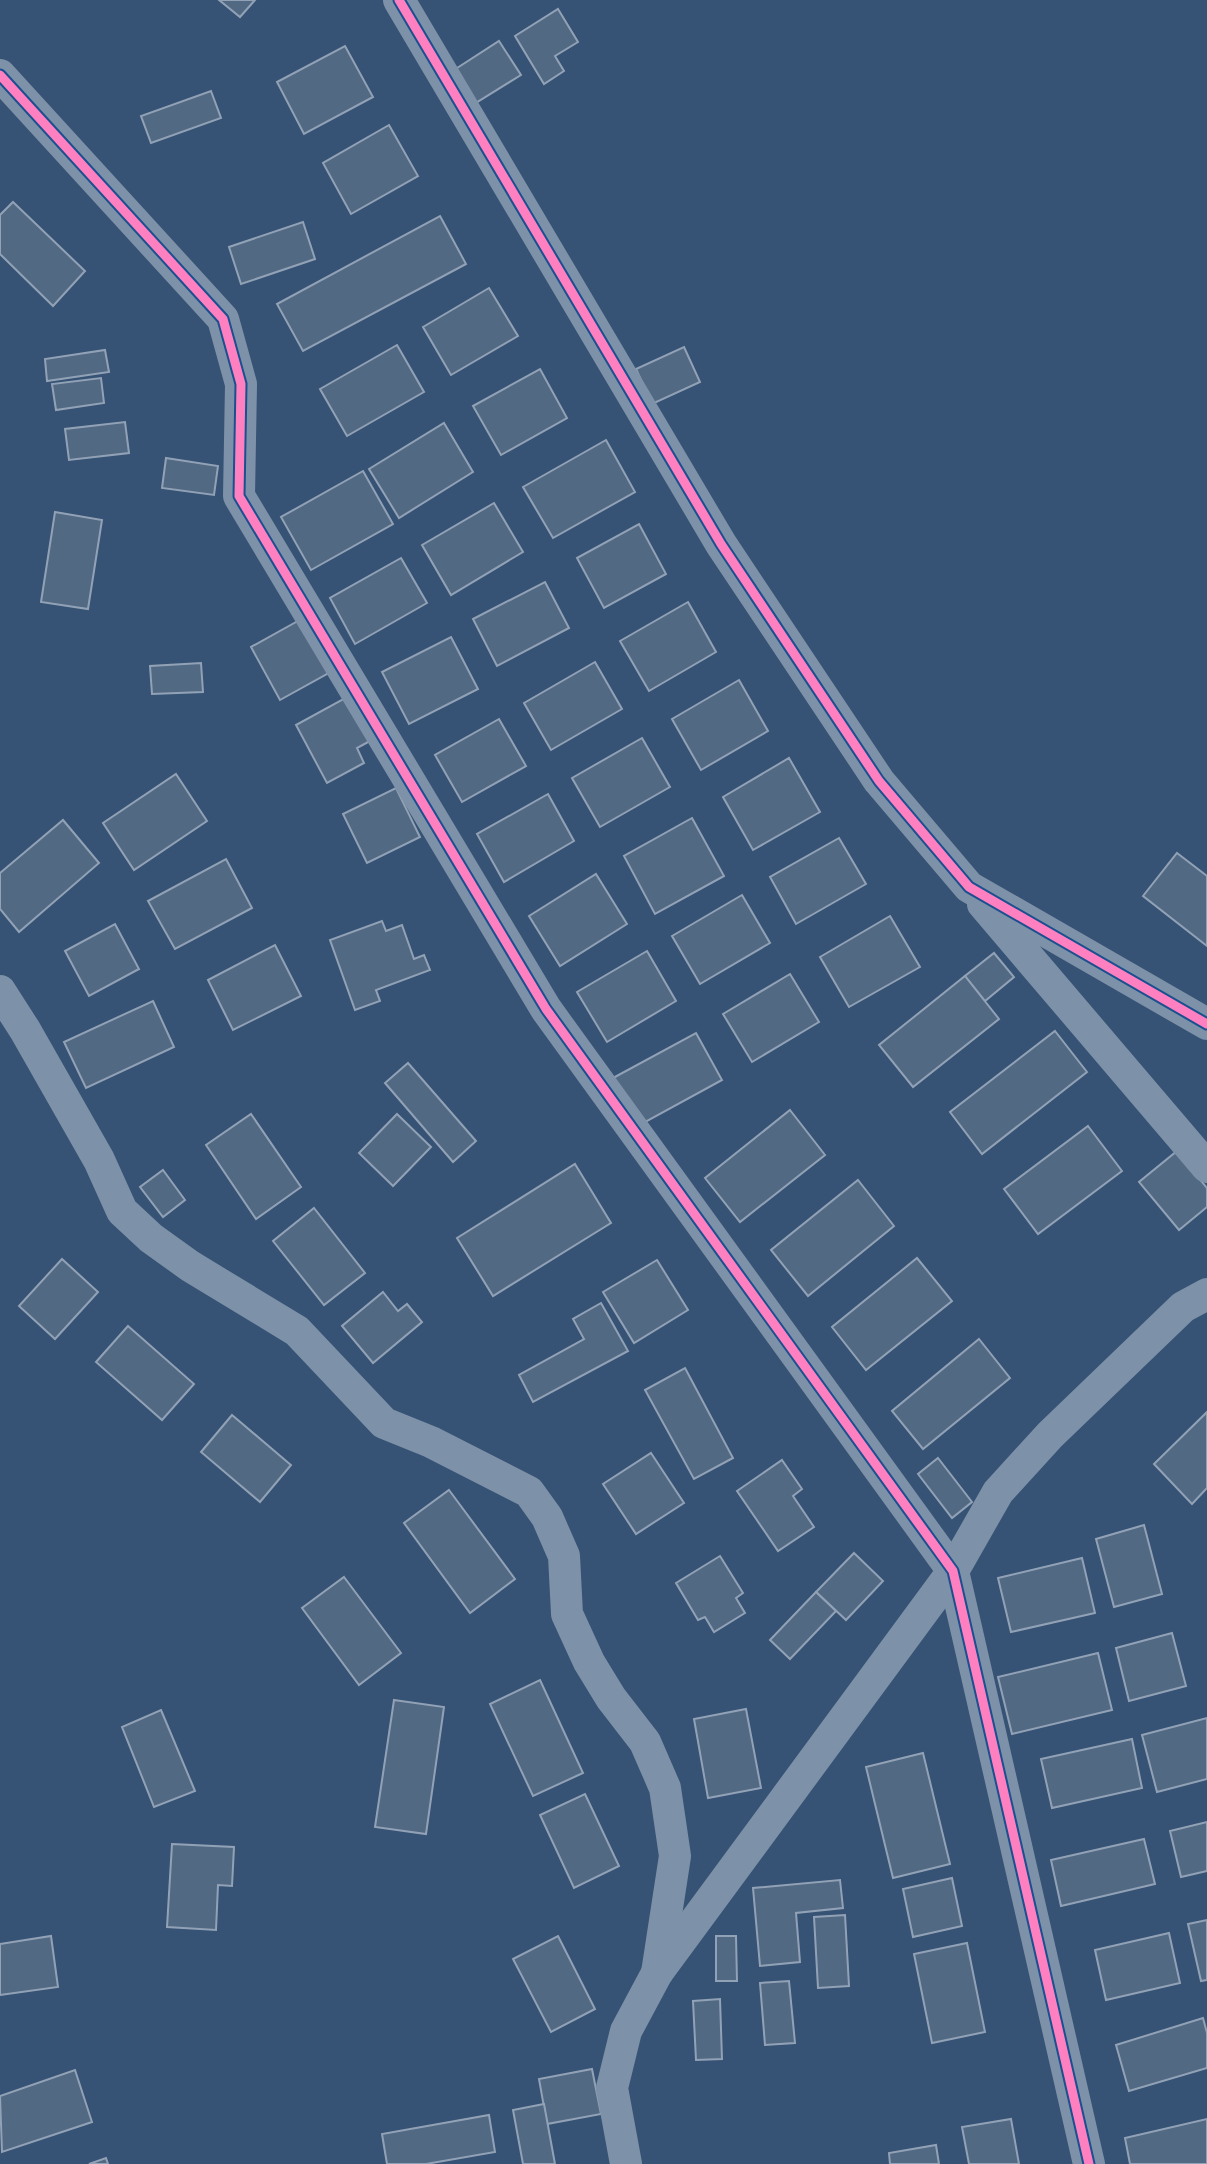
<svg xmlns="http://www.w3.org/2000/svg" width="1207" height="2164" font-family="'Source Sans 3',sans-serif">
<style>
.building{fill:#526984;stroke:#92a2b6;stroke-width:2}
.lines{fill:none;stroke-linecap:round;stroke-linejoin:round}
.street{stroke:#7d92a8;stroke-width:32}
.cycleway-casing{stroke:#1b4f8f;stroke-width:13}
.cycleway{stroke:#ff80c0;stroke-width:9}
</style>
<rect width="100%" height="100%" fill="#365274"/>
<g class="building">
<path d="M 219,0 L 255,0 L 240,17 Z"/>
<path d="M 558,9 L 578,42 L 555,56 L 564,71 L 544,84 L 515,36 Z"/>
<path d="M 499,41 L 521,75 L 474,104 L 454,70 Z"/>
<path d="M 345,46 L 373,97 L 304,134 L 277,82 Z"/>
<path d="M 211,91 L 221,118 L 151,143 L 141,116 Z"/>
<path d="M 389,125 L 418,176 L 351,214 L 323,163 Z"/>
<path d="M 13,202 L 85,271 L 53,306 L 0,254 L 0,215 Z"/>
<path d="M 440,216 L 466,264 L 303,351 L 277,304 Z"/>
<path d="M 303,222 L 315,259 L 241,284 L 229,247 Z"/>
<path d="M 489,288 L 518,336 L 451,375 L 423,327 Z"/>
<path d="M 397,345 L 424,392 L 347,436 L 320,389 Z"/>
<path d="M 684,347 L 700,382 L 652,404 L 636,369 Z"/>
<path d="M 105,350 L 109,372 L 47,381 L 45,359 Z"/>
<path d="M 540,369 L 567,418 L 501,455 L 473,406 Z"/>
<path d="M 101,378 L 104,403 L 56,410 L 52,384 Z"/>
<path d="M 125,422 L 129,453 L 69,460 L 65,429 Z"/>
<path d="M 444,423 L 473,472 L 399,518 L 369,469 Z"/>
<path d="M 606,440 L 635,492 L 553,538 L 523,487 Z"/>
<path d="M 166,458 L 218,466 L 214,495 L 162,488 Z"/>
<path d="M 363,471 L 393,524 L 311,570 L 281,517 Z"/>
<path d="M 494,503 L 523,552 L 451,595 L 422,545 Z"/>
<path d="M 55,512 L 102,520 L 88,609 L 41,602 Z"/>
<path d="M 639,524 L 666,574 L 604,608 L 577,558 Z"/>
<path d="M 401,558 L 427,603 L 355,644 L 330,598 Z"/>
<path d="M 545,582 L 569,628 L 497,666 L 473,619 Z"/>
<path d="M 688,602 L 716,652 L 649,691 L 620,641 Z"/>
<path d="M 305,617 L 334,670 L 280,700 L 251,647 Z"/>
<path d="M 451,637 L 478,689 L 409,724 L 382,672 Z"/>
<path d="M 595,662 L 622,709 L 551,750 L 524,703 Z"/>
<path d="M 201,663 L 203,692 L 152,694 L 150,666 Z"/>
<path d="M 739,680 L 768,731 L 701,770 L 672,719 Z"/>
<path d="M 347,697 L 370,741 L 357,748 L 364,763 L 327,783 L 296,725 Z"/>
<path d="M 499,719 L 526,766 L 462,802 L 435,755 Z"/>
<path d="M 642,738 L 670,787 L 600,827 L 572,778 Z"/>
<path d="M 789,758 L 820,812 L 753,850 L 723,797 Z"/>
<path d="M 176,774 L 207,821 L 134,870 L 103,823 Z"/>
<path d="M 396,788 L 420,837 L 367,863 L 343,814 Z"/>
<path d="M 548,794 L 574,841 L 504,882 L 477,834 Z"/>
<path d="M 692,818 L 724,876 L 655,914 L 624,856 Z"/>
<path d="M 63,820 L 99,863 L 19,932 L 0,909 L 0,873 Z"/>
<path d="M 839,838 L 866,884 L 796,924 L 770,877 Z"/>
<path d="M 1177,853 L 1207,876 L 1207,946 L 1143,896 Z"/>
<path d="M 226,859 L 252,908 L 175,949 L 148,901 Z"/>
<path d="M 596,874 L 627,924 L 560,966 L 529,916 Z"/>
<path d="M 742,895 L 770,943 L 700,984 L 672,936 Z"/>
<path d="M 890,916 L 920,967 L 849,1007 L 820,957 Z"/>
<path d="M 382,921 L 386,931 L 402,925 L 414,959 L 424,955 L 430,970 L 376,990 L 380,1001 L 355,1010 L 330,940 Z"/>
<path d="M 115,924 L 139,969 L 89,996 L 65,951 Z"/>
<path d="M 275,945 L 301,996 L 233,1030 L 208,980 Z"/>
<path d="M 647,951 L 676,1001 L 607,1042 L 577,992 Z"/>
<path d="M 994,953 L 1014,977 L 985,1001 L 965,976 Z"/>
<path d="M 790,974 L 819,1022 L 752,1062 L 723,1014 Z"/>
<path d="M 965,976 L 999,1019 L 913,1087 L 879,1045 Z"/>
<path d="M 153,1001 L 174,1047 L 86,1088 L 64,1042 Z"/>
<path d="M 1055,1031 L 1087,1072 L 982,1154 L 950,1112 Z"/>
<path d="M 696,1033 L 722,1080 L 638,1126 L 613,1078 Z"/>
<path d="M 408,1063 L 476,1141 L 453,1162 L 385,1083 Z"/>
<path d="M 790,1110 L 825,1155 L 740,1222 L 705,1178 Z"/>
<path d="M 251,1114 L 301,1187 L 256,1219 L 206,1145 Z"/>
<path d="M 397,1114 L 431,1147 L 393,1186 L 359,1153 Z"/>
<path d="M 1088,1126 L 1122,1171 L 1038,1234 L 1004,1189 Z"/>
<path d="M 1177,1151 L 1207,1188 L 1207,1207 L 1179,1230 L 1139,1182 Z"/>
<path d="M 575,1164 L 611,1223 L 493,1296 L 457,1238 Z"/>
<path d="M 163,1170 L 185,1200 L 163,1217 L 140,1187 Z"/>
<path d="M 858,1180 L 894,1226 L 808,1296 L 771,1250 Z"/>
<path d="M 314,1208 L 365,1273 L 324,1305 L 273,1241 Z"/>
<path d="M 917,1258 L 952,1301 L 866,1370 L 832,1327 Z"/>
<path d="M 62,1259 L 98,1292 L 55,1339 L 19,1306 Z"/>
<path d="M 657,1260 L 688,1310 L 634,1343 L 603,1292 Z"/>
<path d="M 383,1292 L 398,1311 L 407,1304 L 422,1322 L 373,1363 L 342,1326 Z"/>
<path d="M 601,1303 L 628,1351 L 533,1402 L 519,1375 L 584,1339 L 573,1319 Z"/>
<path d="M 128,1326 L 194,1384 L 162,1420 L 96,1362 Z"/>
<path d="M 979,1339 L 1010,1378 L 923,1449 L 892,1411 Z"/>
<path d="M 685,1368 L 733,1458 L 694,1479 L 645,1390 Z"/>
<path d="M 1207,1412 L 1207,1488 L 1192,1504 L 1154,1464 Z"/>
<path d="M 232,1415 L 291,1465 L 260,1502 L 201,1452 Z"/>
<path d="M 651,1453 L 684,1503 L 636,1534 L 603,1484 Z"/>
<path d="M 938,1458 L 972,1502 L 952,1518 L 918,1474 Z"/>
<path d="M 782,1460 L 802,1489 L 793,1496 L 814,1527 L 778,1551 L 737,1491 Z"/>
<path d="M 449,1490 L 515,1579 L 470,1613 L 404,1523 Z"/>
<path d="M 1144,1525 L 1162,1594 L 1114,1607 L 1096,1539 Z"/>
<path d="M 854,1553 L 883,1581 L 846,1620 L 816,1592 Z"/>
<path d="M 720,1556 L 743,1593 L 736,1598 L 745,1613 L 714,1632 L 705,1617 L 698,1620 L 676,1583 Z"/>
<path d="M 1082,1558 L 1095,1613 L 1011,1632 L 998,1578 Z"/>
<path d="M 344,1577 L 401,1653 L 359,1685 L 302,1608 Z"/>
<path d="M 816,1592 L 836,1611 L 790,1659 L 770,1640 Z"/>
<path d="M 1172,1633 L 1186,1686 L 1129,1701 L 1116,1648 Z"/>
<path d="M 1098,1653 L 1112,1710 L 1012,1734 L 998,1677 Z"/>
<path d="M 540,1680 L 583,1773 L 533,1796 L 490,1704 Z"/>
<path d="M 394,1700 L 444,1707 L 426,1834 L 375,1827 Z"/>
<path d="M 746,1709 L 761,1788 L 708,1798 L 694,1719 Z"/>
<path d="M 161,1710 L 195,1791 L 154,1807 L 122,1727 Z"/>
<path d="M 1207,1718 L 1207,1779 L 1157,1792 L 1142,1735 Z"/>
<path d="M 1132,1739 L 1142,1788 L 1052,1808 L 1041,1759 Z"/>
<path d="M 923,1753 L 950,1864 L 893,1878 L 866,1767 Z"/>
<path d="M 585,1794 L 619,1866 L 574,1888 L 540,1815 Z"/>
<path d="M 1207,1822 L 1207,1871 L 1181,1877 L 1170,1831 Z"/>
<path d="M 1144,1839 L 1155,1884 L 1061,1906 L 1051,1860 Z"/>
<path d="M 172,1844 L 234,1847 L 232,1886 L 218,1885 L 216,1930 L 167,1927 Z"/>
<path d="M 952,1878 L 962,1926 L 913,1937 L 903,1889 Z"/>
<path d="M 840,1880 L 843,1908 L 796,1913 L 800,1962 L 760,1966 L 753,1888 Z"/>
<path d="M 845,1915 L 849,1986 L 818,1988 L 814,1917 Z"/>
<path d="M 1207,1920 L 1207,1980 L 1201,1981 L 1188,1924 Z"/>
<path d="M 1169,1933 L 1180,1983 L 1106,2000 L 1095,1950 Z"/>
<path d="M 51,1936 L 58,1987 L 0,1995 L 0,1944 Z"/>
<path d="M 558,1936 L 595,2009 L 551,2032 L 513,1959 Z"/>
<path d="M 716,1936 L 736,1936 L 737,1981 L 716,1981 Z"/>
<path d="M 967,1943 L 985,2032 L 932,2043 L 914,1954 Z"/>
<path d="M 789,1981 L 795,2043 L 765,2045 L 760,1983 Z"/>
<path d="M 720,1999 L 722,2059 L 696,2060 L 693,2001 Z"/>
<path d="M 1203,2018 L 1207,2033 L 1207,2068 L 1129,2091 L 1116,2045 Z"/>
<path d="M 592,2069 L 601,2114 L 547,2124 L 539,2079 Z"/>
<path d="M 75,2070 L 92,2122 L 2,2152 L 0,2096 Z"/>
<path d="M 544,2104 L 555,2164 L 523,2164 L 513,2110 Z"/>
<path d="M 489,2115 L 495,2152 L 426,2164 L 387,2164 L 382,2134 Z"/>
<path d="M 1011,2119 L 1019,2164 L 969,2164 L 962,2127 Z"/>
<path d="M 1207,2119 L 1207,2164 L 1130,2164 L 1125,2138 Z"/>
<path d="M 936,2145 L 939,2164 L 890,2164 L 889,2153 Z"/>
<path d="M 106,2158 L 108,2164 L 89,2164 Z"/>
</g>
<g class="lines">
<g class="street">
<path d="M 399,0 L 721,544 L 879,781 L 969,887 L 1207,1024"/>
<path d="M 0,75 L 223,319 L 241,384 L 239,496 L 546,1009 L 953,1571 L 1089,2164"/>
<path d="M 983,904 L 1207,1167"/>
<path d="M 0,991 L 25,1030 L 99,1160 L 122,1211 L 151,1238 L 190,1266 L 297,1331 L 384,1423 L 431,1442 L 529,1492 L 547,1517 L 564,1556 L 567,1614 L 589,1662 L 611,1698 L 645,1742 L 665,1788 L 675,1856 L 657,1973"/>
<path d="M 626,2164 L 612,2088 L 626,2031 L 657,1973 L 953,1571 L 998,1492 L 1050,1435 L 1183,1307 L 1207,1294"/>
</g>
<g class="cycleway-casing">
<g id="cycleway">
<path d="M 399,0 L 721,544 L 879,781 L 969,887 L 1207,1024"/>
<path d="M 0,75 L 223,319 L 241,384 L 239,496 L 546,1009 L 953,1571 L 1089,2164"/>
</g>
</g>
<use href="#cycleway" class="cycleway"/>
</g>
</svg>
